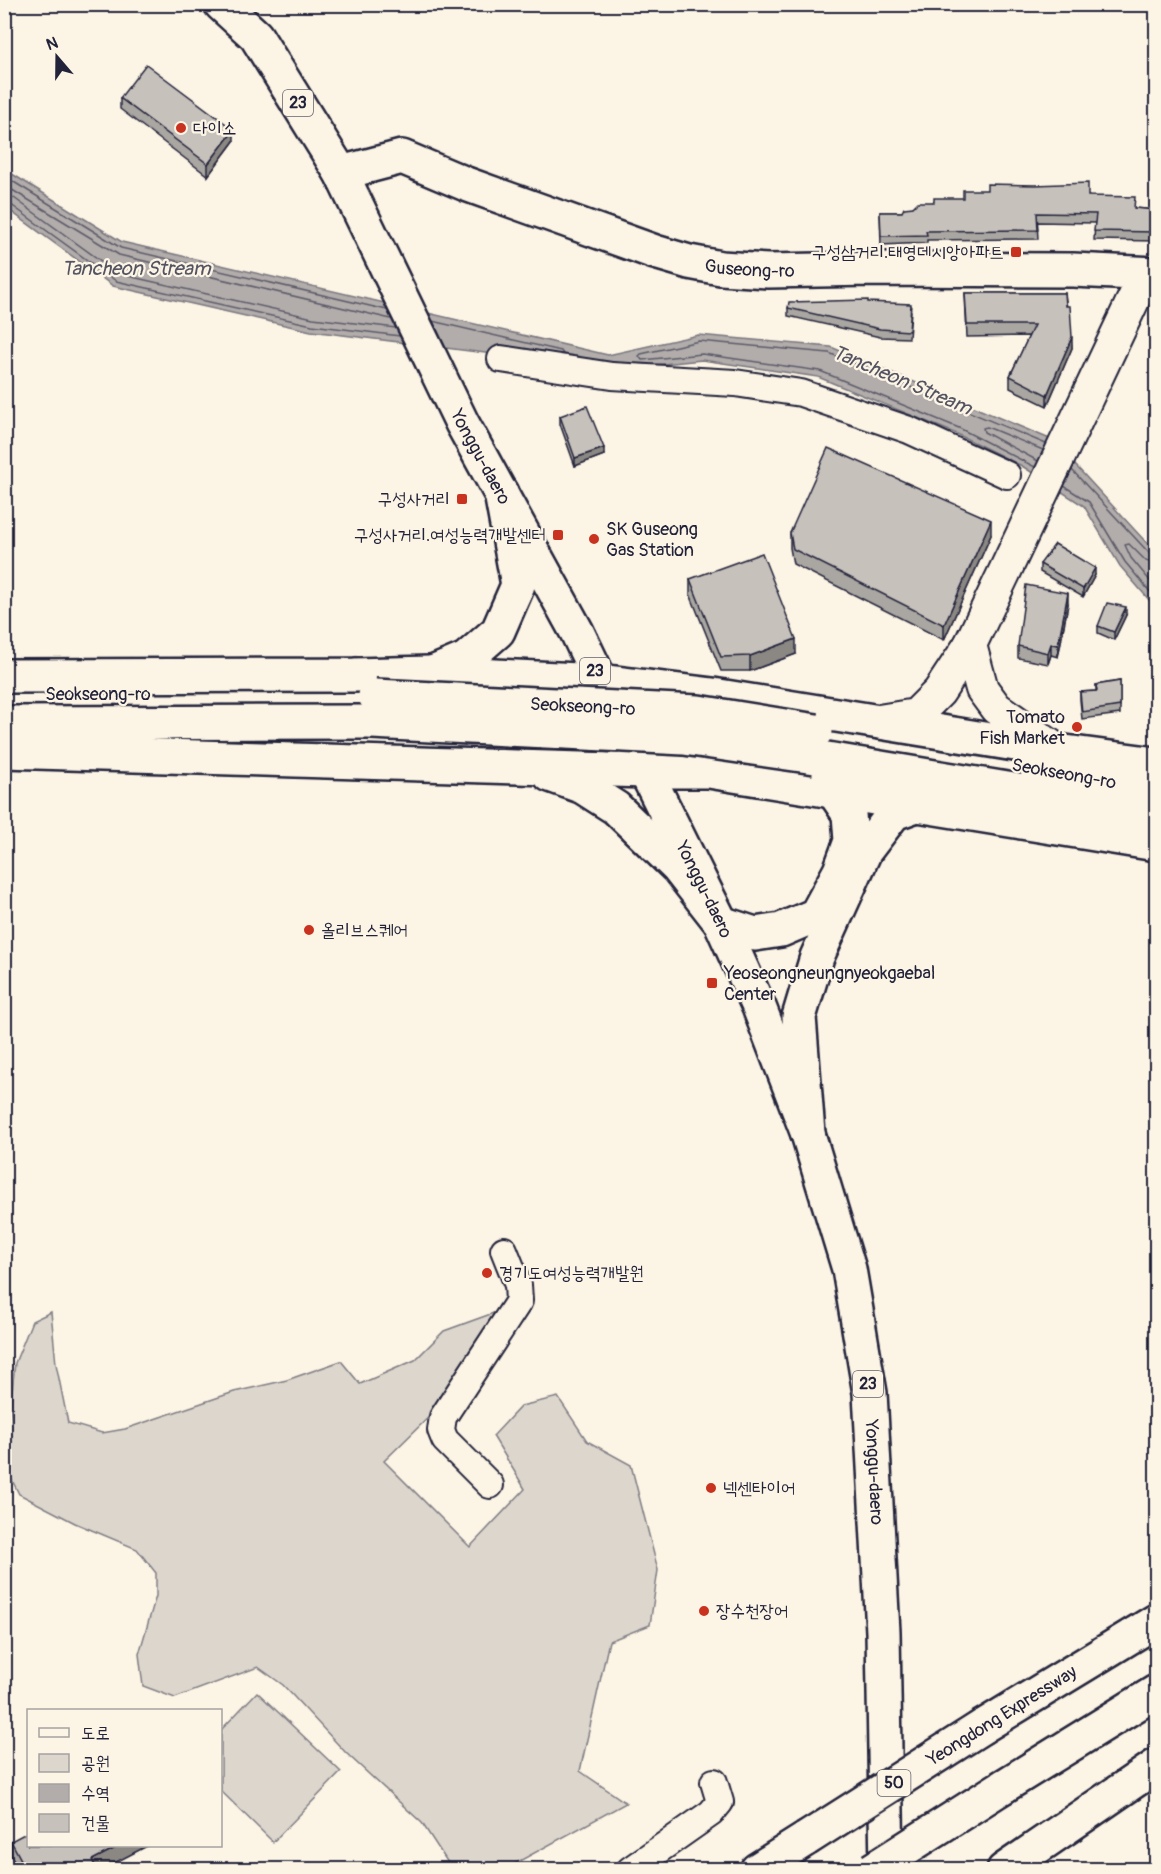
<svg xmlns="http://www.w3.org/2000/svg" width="1161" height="1874" font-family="Pangolin,'Poor Story',sans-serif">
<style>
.green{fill:#dcd6cc;stroke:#7f7c84;stroke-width:1.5}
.water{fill:#b2adab;stroke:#78757e;stroke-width:1.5}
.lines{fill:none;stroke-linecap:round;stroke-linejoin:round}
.shore{stroke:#5c5a68;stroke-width:1.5}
.minor-casing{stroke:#22223b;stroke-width:30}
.tertiary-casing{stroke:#22223b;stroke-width:36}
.secondary-casing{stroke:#22223b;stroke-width:38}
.primary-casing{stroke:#22223b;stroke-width:38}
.trunk-casing{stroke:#22223b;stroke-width:38}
.motorway-casing{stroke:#22223b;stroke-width:38}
.minor{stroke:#fcf5e5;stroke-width:26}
.tertiary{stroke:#fcf5e5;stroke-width:32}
.secondary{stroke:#fcf5e5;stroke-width:33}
.primary{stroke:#fcf5e5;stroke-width:33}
.trunk{stroke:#fcf5e5;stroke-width:33}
.motorway{stroke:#fcf5e5;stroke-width:33}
.trunk-bridge-casing{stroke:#22223b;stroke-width:38;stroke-linecap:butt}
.motorway-bridge-casing{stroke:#22223b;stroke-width:38;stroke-linecap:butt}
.trunk-bridge{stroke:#fcf5e5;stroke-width:33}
.motorway-bridge{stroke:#fcf5e5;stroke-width:33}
.wall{fill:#aaa6a1;stroke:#22223b;stroke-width:1.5}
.shaded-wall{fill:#8b8783;stroke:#22223b;stroke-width:1.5}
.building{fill:#c6c1bb;stroke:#22223b;stroke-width:1.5}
.poi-dot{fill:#c8321e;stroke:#fcf5e5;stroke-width:2}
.labels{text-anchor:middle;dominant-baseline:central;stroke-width:4.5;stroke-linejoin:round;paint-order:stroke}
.shield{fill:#fcf5e5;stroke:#63616e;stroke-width:1.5}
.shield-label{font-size:16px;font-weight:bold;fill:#22223b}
.poi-label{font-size:18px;fill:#22223b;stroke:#fcf5e5;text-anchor:start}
.street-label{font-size:18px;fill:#22223b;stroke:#fcf5e5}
.water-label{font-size:20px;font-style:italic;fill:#545362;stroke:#fcf5e5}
</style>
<rect width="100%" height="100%" fill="#fcf5e5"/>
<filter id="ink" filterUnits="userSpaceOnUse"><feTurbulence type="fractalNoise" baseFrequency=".0167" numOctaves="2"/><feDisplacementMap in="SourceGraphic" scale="12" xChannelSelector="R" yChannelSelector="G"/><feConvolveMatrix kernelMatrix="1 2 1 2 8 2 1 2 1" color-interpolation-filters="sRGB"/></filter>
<g filter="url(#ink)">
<g class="green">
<path d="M 499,1311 L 438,1408 L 384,1461 L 470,1547 L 525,1489 L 493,1436 L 521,1406 L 558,1397 L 587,1441 L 631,1465 L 658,1570 L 650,1625 L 609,1641 L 580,1771 L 626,1803 L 505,1869 L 452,1869 L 422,1823 L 346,1753 L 283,1685 L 258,1667 L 175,1698 L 143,1686 L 139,1654 L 156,1596 L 156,1573 L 137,1549 L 75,1523 L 19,1494 L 5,1466 L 5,1458 L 15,1363 L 32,1321 L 51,1312 L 56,1364 L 68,1423 L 102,1433 L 125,1429 L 234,1392 L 287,1380 L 341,1361 L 360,1384 L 415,1360 L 444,1331 Z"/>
<path d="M 257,1692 L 341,1772 L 273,1842 L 221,1791 L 221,1730 Z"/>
</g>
<path class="water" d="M 4,169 L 122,242 L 608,355 L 698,335 L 831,347 L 1052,440 L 1156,553 L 1156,608 L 1120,566 L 1084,506 L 1022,466 L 957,434 L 818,377 L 702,360 L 612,369 L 311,331 L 113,286 L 5,207 Z"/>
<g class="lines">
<g class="shore">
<path d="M 4,176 L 121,248 L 387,310"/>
<path d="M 4,185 L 119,255 L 391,319"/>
<path d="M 4,195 L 14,198 L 119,274 L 313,318 L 396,328"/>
<path d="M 4,203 L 10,204 L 116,281 L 312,325 L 400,336"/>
<path d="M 432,321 L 561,351 L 563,354"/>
<path d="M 1038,461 L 984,432 L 983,428 L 987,427 L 1043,450"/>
<path d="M 1035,467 L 959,428 L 820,371 L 702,354 L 642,360 L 639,356 L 641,354 L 699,341 L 829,353 L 1046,444"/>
<path d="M 1072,470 L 1150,554 L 1156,557"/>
<path d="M 1064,486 L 1089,502 L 1125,562 L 1156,599"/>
<path d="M 1156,564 L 1146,561 L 1129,544 L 1125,545 L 1131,558 L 1156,588"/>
</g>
<g class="minor-casing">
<g id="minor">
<path d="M 501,359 L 612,376 L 735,383 L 801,393 L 909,430 L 1007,475"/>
<path d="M 490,1485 L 445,1440 L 441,1430 L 443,1417 L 519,1301 L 518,1285 L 504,1250"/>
<path d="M 630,1870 L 711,1813 L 720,1802 L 714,1782"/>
</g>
</g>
<g class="tertiary-casing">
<g id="tertiary">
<path d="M 970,645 L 982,689 L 996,708 L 1058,751"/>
<path d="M 879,721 L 916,715 L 939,692 L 970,645 L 1145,275"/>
</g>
</g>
<g class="secondary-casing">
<g id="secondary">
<path id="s1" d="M 341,173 L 402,157 L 466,184 L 655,252 L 689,262 L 721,268 L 768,271 L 870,269 L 1073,270 L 1156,274"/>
</g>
</g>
<g class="primary-casing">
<g id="primary">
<path id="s2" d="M 221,4 L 256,36 L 341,173 L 462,423 L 577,632 L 612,705"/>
<path id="s3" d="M 634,748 L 721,923 L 759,1007 L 808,1134 L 849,1269 L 870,1393 L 883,1632 L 887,1870"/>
</g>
</g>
<g class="trunk-casing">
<g id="trunk">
<path d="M 435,672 L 466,659 L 498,631 L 518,585 L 501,493"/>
<path d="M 4,676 L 354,675 L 430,673 L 600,681 L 713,695 L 1058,751 L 1156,764"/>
<path d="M 4,723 L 372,722"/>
<path d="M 4,751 L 645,771 L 709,771 L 1156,844"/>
<path d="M 815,757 L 1156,814"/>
<path d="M 1037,770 L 1156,791"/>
<path d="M 550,775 L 583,787 L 616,808 L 678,868 L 721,923 L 755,934 L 781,930 L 816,915 L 840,871 L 851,841 L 849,814 L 834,792"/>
<path d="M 808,1134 L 799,1017 L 817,957 L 865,851 L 894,813 L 919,804"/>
</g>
</g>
<g class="motorway-casing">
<g id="motorway">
<path d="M 982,1727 L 1156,1621"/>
<path d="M 1004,1786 L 1156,1692"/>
<path d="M 757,1870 L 806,1839"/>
<path d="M 1004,1870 L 1156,1766"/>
</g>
</g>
<use href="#minor" class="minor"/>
<use href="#tertiary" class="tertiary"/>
<use href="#secondary" class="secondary"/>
<use href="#primary" class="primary"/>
<use href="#trunk" class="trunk"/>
<use href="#motorway" class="motorway"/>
<g class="trunk-bridge-casing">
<g id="trunk-bridge">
<path id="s4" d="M 375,696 L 698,712 L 816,731"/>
<path d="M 372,722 L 684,738 L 815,757"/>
</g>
</g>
<g class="motorway-bridge-casing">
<g id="motorway-bridge">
<path d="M 806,1839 L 982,1727"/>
<path d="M 872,1870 L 1004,1786"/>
</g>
</g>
<use href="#trunk-bridge" class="trunk-bridge"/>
<use href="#motorway-bridge" class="motorway-bridge"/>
</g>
<g class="wall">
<path d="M 120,98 L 234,141 L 208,176 L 120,109 Z"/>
<path d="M 1088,196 L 1135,208 L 1156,210 L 1156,241 L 1094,240 L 1095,223 L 1037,222 L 1038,239 L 927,240 L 927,243 L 881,245 L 880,212 L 902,212 L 913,207 L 934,202 Z"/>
<path d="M 965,293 L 1065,293 L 1072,348 L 1047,406 L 1010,388 L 1010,376 L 1029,336 L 967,337 Z"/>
<path d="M 868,302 L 911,311 L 909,338 L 880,337 L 788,316 L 788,308 Z"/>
<path d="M 560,416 L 604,455 L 575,466 L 560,424 Z"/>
<path d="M 790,533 L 991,535 L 944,640 L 793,564 L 790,548 Z"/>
<path d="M 1040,564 L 1095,575 L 1083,597 L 1040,572 Z"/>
<path d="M 690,579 L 796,654 L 750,671 L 721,671 L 690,594 Z"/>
<path d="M 1068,604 L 1058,657 L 1051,655 L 1048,664 L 1018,658 L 1018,646 Z"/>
<path d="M 1126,615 L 1114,640 L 1098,633 L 1098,626 Z"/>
<path d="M 1120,681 L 1120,714 L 1082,719 L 1080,700 L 1080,692 L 1096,691 L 1096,685 Z"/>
<path d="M 11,1841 L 103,1869 L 18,1869 L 11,1855 Z"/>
</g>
<g class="shaded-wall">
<path d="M 234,130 L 234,141 L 208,176 L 208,164 Z"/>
<path d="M 1072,337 L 1072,348 L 1047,406 L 1047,395 Z"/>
<path d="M 604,448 L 604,455 L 575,466 L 575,458 Z"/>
<path d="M 991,520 L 991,535 L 944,640 L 944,625 Z"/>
<path d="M 1095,568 L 1095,575 L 1083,597 L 1083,589 Z"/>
<path d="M 1068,593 L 1068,604 L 1058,657 L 1058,645 Z"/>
<path d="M 1126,607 L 1126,615 L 1114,640 L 1114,632 Z"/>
<path d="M 796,639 L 796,654 L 750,671 L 750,656 Z"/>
<path d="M 1051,644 L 1051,655 L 1048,664 L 1048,653 Z"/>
<path d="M 121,1845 L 149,1845 L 103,1869 L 92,1869 L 92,1860 Z"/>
</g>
<g class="building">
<path d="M 146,64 L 234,130 L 208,164 L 120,98 Z"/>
<path d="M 1088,183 L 1088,196 L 1135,197 L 1134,208 L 1156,210 L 1156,232 L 1094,231 L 1096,214 L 1037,213 L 1038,230 L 926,231 L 927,235 L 881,236 L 880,212 L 902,212 L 904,208 L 913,207 L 918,202 L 934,202 L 934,198 L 963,198 L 963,190 L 987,190 L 987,184 L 1035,185 Z"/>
<path d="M 965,293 L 1065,293 L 1066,306 L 1070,306 L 1072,337 L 1047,395 L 1010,376 L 1034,325 L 967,325 Z"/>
<path d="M 868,300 L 868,302 L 911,304 L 909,331 L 880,329 L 788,308 L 789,302 Z"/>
<path d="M 587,406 L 604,448 L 575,458 L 560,416 Z"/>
<path d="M 828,448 L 991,520 L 944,625 L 793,549 L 790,533 Z"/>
<path d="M 1055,544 L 1095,568 L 1083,589 L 1040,564 Z"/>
<path d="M 762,553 L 796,639 L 750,656 L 721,657 L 690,579 Z"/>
<path d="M 1026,585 L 1068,593 L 1058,645 L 1051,644 L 1048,653 L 1018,646 Z"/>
<path d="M 1107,603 L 1126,607 L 1114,632 L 1098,626 Z"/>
<path d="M 1120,681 L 1120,706 L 1082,712 L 1080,692 L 1097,691 L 1096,685 Z"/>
<path d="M 28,1832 L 28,1845 L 121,1845 L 92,1860 L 97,1869 L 26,1869 L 11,1841 Z"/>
</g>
</g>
<g class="poi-dot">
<circle cx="181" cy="128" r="6"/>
<rect x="1010" y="246" width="12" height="12" rx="3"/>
<rect x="456" y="493" width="12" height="12" rx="3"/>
<rect x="552" y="529" width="12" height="12" rx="3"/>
<circle cx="594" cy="539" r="6"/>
<circle cx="1077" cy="727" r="6"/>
<circle cx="309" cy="930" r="6"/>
<rect x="706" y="977" width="12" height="12" rx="3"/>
<circle cx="487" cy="1273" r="6"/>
<circle cx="711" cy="1488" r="6"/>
<circle cx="704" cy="1611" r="6"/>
</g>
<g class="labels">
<g class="shield">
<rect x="283" y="90" width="30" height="26" rx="4.5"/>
<rect x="580" y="658" width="30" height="26" rx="4.5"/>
<rect x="853" y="1371" width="30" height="26" rx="4.5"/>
<rect x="877.5" y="1770" width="33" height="26" rx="4.5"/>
</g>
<g class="shield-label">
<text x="298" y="103">23</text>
<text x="595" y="671">23</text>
<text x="868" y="1384">23</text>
<text x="894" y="1783">50</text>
</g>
<g class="poi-label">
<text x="193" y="128">다이소</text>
<text x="1004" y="252" text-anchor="end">구성삼거리.태영데시앙아파트</text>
<text x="450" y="499" text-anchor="end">구성사거리</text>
<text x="606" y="529">SK Guseong<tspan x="606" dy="21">Gas Station</tspan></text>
<text x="546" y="535" text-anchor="end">구성사거리.여성능력개발센터</text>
<text x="1065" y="717" text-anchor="end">Tomato<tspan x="1065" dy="21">Fish Market</tspan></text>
<text x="321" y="930">올리브스퀘어</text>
<text x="724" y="973">Yeoseongneungnyeokgaebal<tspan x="724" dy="21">Center</tspan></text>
<text x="499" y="1273">경기도여성능력개발원</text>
<text x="723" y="1488">넥센타이어</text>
<text x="716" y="1611">장수천장어</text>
</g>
<g class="street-label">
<text stroke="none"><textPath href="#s1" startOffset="430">Guseong-ro</textPath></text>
<text stroke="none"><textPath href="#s2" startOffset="525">Yonggu-daero</textPath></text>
<text x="98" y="694">Seokseong-ro</text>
<text stroke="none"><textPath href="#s4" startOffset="208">Seokseong-ro</textPath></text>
<text transform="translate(1064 774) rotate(10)">Seokseong-ro</text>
<text stroke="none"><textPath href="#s3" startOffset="158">Yonggu-daero</textPath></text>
<text stroke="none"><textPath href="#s3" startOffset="770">Yonggu-daero</textPath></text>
<text transform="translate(1002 1716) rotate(-32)">Yeongdong Expressway</text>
</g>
<g class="water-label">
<text x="136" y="268">Tancheon Stream</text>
<text transform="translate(902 380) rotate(23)">Tancheon Stream</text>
</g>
</g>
<rect width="1161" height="1874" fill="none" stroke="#fcf5e5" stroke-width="24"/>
<rect x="12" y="12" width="1137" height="1850" fill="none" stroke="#22223b" stroke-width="2" filter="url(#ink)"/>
<rect x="27" y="1709" width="195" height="138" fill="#fcf5e5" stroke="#a5a1a1" stroke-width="1.5"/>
<rect x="39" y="1728" width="30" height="9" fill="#fcf5e5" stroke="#a5a1a1" stroke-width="1.5"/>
<text x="81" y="1739" font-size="18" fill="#22223b">도로</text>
<rect x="39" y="1754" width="30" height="18" fill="#dcd6cc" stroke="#a5a1a1" stroke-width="1.5"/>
<text x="81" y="1769" font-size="18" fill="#22223b">공원</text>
<rect x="39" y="1784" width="30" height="18" fill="#b2adab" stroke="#a5a1a1" stroke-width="1.5"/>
<text x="81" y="1799" font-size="18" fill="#22223b">수역</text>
<rect x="39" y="1814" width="30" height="18" fill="#c6c1bb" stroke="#a5a1a1" stroke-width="1.5"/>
<text x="81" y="1829" font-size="18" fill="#22223b">건물</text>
<g transform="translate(57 57) rotate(340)" stroke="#fcf5e5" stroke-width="4.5" paint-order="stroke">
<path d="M0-4.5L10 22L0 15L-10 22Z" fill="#22223b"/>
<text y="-9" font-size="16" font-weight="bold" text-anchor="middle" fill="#22223b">N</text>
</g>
</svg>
